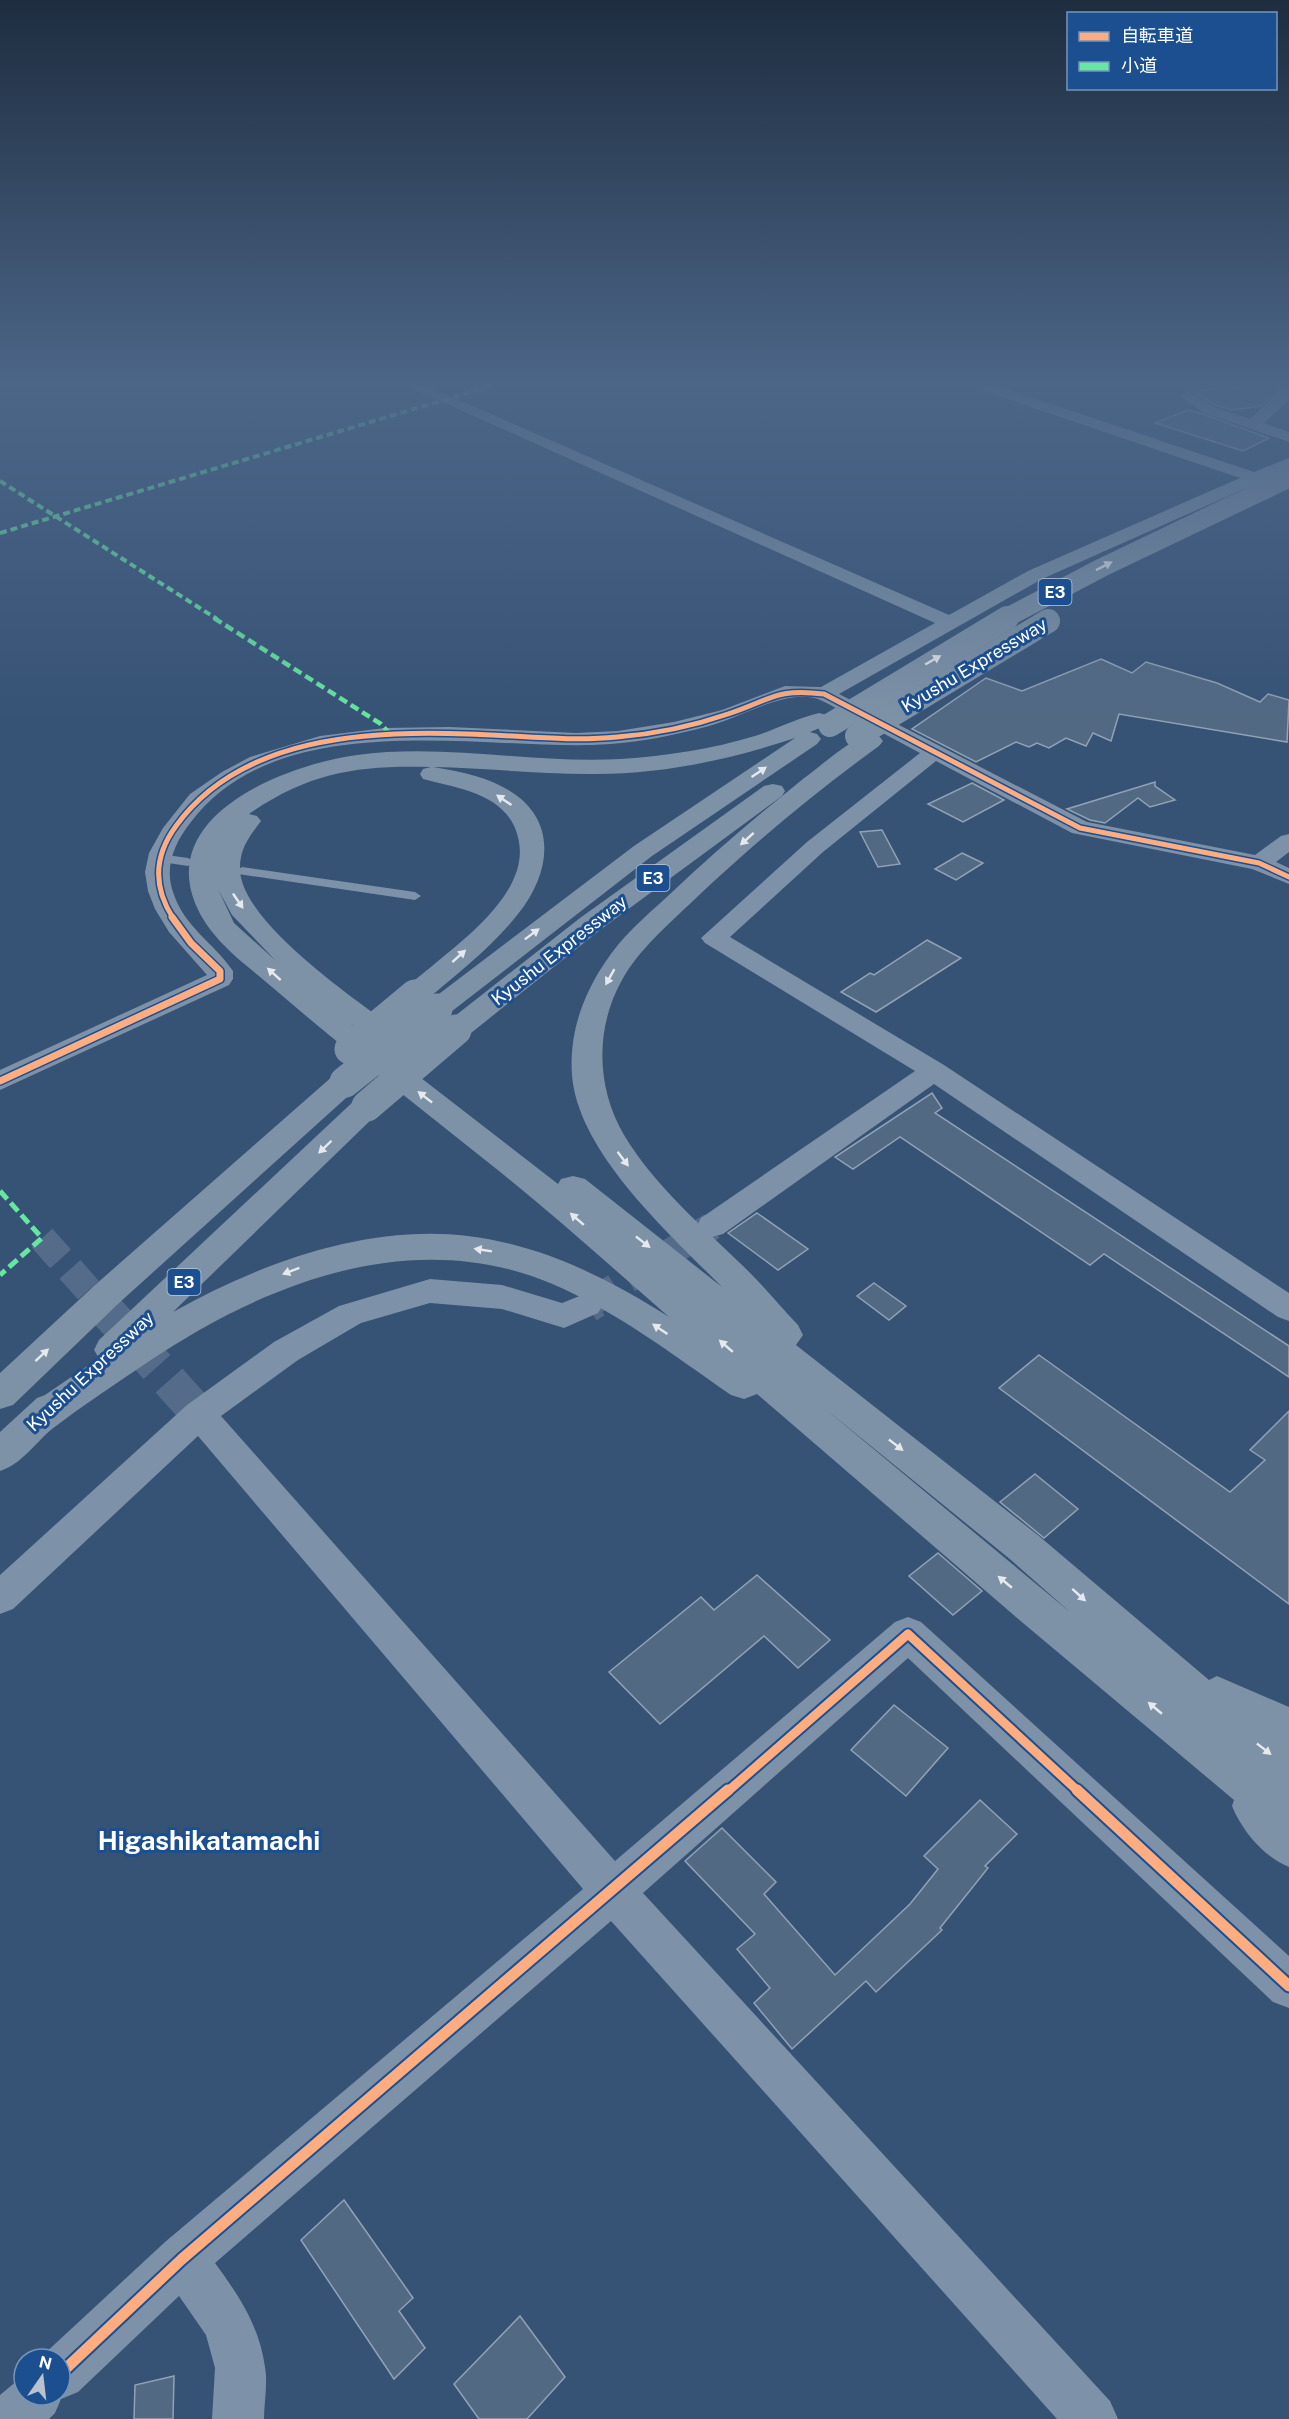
<svg xmlns="http://www.w3.org/2000/svg" width="1289" height="2419" font-family="'Public Sans','Noto Sans JP',sans-serif">
<style>
.building{fill:#526984;stroke:#92a2b6;stroke-width:1.5}
.lines{fill:none;stroke-linecap:round;stroke-linejoin:round}
.minor-tunnel-far1{stroke:#546c89;stroke-width:28;stroke-dasharray:28 14;stroke-linecap:butt}
.minor-tunnel{stroke:#546c89;stroke-width:36;stroke-dasharray:36 18;stroke-linecap:butt}
.service{fill:#7d92a8;fill-rule:evenodd}
.minor{fill:#7d92a8;fill-rule:evenodd}
.motorway{fill:#7e92a7;fill-rule:evenodd}
.motorway-bridge-far2{stroke:#7e92a7;stroke-width:19}
.motorway-bridge-far1{stroke:#7e92a7;stroke-width:24}
.motorway-bridge{stroke:#7e92a7;stroke-width:31}
.quiet-far2{stroke:#66e7a1;stroke-width:4;stroke-dasharray:7 4;stroke-linecap:butt}
.quiet-far1{stroke:#66e7a1;stroke-width:4.5;stroke-dasharray:9 4.5;stroke-linecap:butt}
.quiet{stroke:#66e7a1;stroke-width:5;stroke-dasharray:11 5;stroke-linecap:butt}
.cycleway-far3-casing{stroke:#1b4f8f;stroke-width:8}
.cycleway-far2-casing{stroke:#1b4f8f;stroke-width:10}
.cycleway-far1-casing{stroke:#1b4f8f;stroke-width:13}
.cycleway-casing{stroke:#1b4f8f;stroke-width:15}
.cycleway-far3{stroke:#ffac80;stroke-width:5}
.cycleway-far2{stroke:#ffac80;stroke-width:7}
.cycleway-far1{stroke:#ffac80;stroke-width:9}
.cycleway{stroke:#ffac80;stroke-width:11}
.oneway{fill:#e5e9ed}
.labels{text-anchor:middle;dominant-baseline:central;stroke-width:6;stroke-linejoin:round;paint-order:stroke}
.shield{fill:#1b4f8f;stroke:#bbcadd;stroke-width:1.5}
.shield-label{font-size:16px;font-weight:bold;fill:#fff}
.street-label{font-size:18px;fill:#fff;stroke:#1b4f8f}
.near-quarter-label{font-size:26px;font-weight:bold;fill:#fff;stroke:#1b4f8f}
</style>
<rect width="100%" height="100%" fill="#365274"/>
<g class="building">
<path d="M 1259,385 L 1285,385 L 1261,406 L 1231,410 L 1215,405 L 1193,391 Z"/>
<path d="M 1188,410 L 1200,413 L 1269,438 L 1243,451 L 1155,423 Z"/>
<path d="M 1101,659 L 1132,673 L 1146,662 L 1217,683 L 1260,702 L 1268,694 L 1289,700 L 1287,742 L 1119,714 L 1111,741 L 1093,733 L 1086,746 L 1066,738 L 1049,748 L 1037,743 L 1029,747 L 1016,742 L 976,762 L 912,729 L 986,678 L 1022,691 Z"/>
<path d="M 1155,782 L 1155,786 L 1175,800 L 1150,807 L 1138,798 L 1105,823 L 1090,820 L 1067,809 Z"/>
<path d="M 972,783 L 1004,800 L 963,822 L 928,804 Z"/>
<path d="M 882,830 L 900,864 L 878,867 L 860,832 Z"/>
<path d="M 962,853 L 983,863 L 956,880 L 935,869 Z"/>
<path d="M 927,940 L 961,958 L 876,1012 L 841,992 L 870,973 L 874,975 Z"/>
<path d="M 932,1093 L 942,1108 L 935,1113 L 1289,1346 L 1289,1377 L 1104,1254 L 1090,1265 L 900,1137 L 853,1169 L 835,1157 Z"/>
<path d="M 757,1213 L 808,1249 L 778,1270 L 728,1233 Z"/>
<path d="M 874,1283 L 906,1306 L 889,1320 L 857,1296 Z"/>
<path d="M 1039,1355 L 1230,1492 L 1265,1460 L 1250,1450 L 1289,1411 L 1289,1604 L 999,1388 Z"/>
<path d="M 1035,1474 L 1078,1509 L 1044,1538 L 1000,1502 Z"/>
<path d="M 938,1553 L 982,1591 L 953,1615 L 909,1576 Z"/>
<path d="M 757,1575 L 830,1640 L 798,1668 L 764,1636 L 660,1724 L 609,1672 L 701,1597 L 714,1610 Z"/>
<path d="M 894,1705 L 948,1748 L 906,1796 L 851,1750 Z"/>
<path d="M 980,1800 L 1017,1834 L 985,1866 L 988,1868 L 940,1928 L 942,1930 L 876,1992 L 866,1981 L 792,2049 L 754,2003 L 770,1988 L 737,1949 L 755,1934 L 685,1861 L 722,1828 L 776,1882 L 764,1894 L 835,1975 L 910,1904 L 938,1869 L 924,1856 Z"/>
<path d="M 344,2200 L 413,2298 L 399,2311 L 425,2348 L 394,2379 L 301,2240 Z"/>
<path d="M 520,2316 L 565,2377 L 527,2419 L 479,2419 L 454,2384 Z"/>
<path d="M 174,2376 L 173,2419 L 134,2419 L 135,2385 Z"/>
</g>
<g class="lines">
<g class="minor-tunnel-far1">
<path d="M 42,1238 L 99,1302"/>
<path d="M 592,1302 L 712,1226"/>
</g>
<g class="minor-tunnel">
<path d="M 97,1300 L 199,1414"/>
<path d="M 587,1305 L 595,1300"/>
</g>
<g class="service">
<path d="M 159,854 L 188,858 L 194,862 L 188,866 L 155,861 L 155,855 Z"/>
<path d="M 242,867 L 415,892 L 421,896 L 415,900 L 238,874 L 236,871 Z"/>
</g>
<g class="minor">
<path d="M 405,385 L 425,385 L 949,615 L 1028,571 L 1240,478 L 975,388 L 973,385 L 994,385 L 1254,472 L 1289,458 L 1289,469 L 1042,579 L 839,694 L 1087,822 L 1255,855 L 1281,836 L 1289,834 L 1289,852 L 1276,862 L 1289,868 L 1289,884 L 1252,869 L 1072,833 L 936,761 L 823,852 L 730,937 L 944,1065 L 1289,1293 L 1289,1321 L 1278,1317 L 934,1084 L 723,1234 L 712,1237 L 701,1234 L 697,1226 L 701,1218 L 915,1071 L 705,943 L 701,938 L 807,842 L 920,753 C 896,740 872,727 848,715 C 839,710 828,703 818,699 C 785,689 743,717 709,726 C 671,736 632,744 592,745 C 470,748 277,708 191,822 C 175,842 164,866 173,892 C 184,927 214,943 233,971 L 233,979 L 229,985 L 0,1090 L 0,1070 L 207,975 L 169,932 L 155,909 L 148,891 L 145,872 L 149,853 L 163,828 L 190,794 L 222,772 L 250,757 L 320,736 L 385,728 L 450,727 L 576,733 L 618,731 L 674,722 L 722,710 L 785,686 L 821,687 L 935,623 Z"/>
<path d="M 1289,385 L 1289,400 L 1264,423 L 1289,432 L 1289,442 L 1204,413 L 1180,396 L 1188,391 L 1214,407 L 1250,419 C 1260,411 1281,387 1289,385 Z"/>
<path d="M 430,1279 L 502,1285 L 562,1303 L 587,1293 L 598,1297 L 603,1305 L 598,1313 L 564,1328 L 502,1309 L 430,1303 L 361,1323 L 298,1360 L 221,1416 L 615,1861 L 895,1622 L 908,1617 L 921,1622 L 1289,1956 L 1289,2008 L 1273,2002 L 908,1658 L 643,1893 L 1110,2401 L 1118,2419 L 1057,2419 L 611,1921 L 215,2263 C 239,2296 259,2325 265,2367 C 268,2384 264,2403 264,2419 L 212,2419 L 215,2368 L 206,2335 L 179,2296 L 78,2392 L 61,2399 L 55,2413 L 49,2419 L 0,2419 L 0,2395 L 24,2375 L 24,2395 L 60,2395 L 60,2359 L 41,2359 L 42,2356 L 165,2242 L 583,1889 L 198,1436 L 13,1609 L 0,1614 L 0,1575 L 187,1405 L 274,1342 L 339,1306 Z"/>
</g>
<g class="motorway">
<path d="M 819,713 L 827,715 L 831,720 L 827,725 L 810,732 L 817,734 L 821,739 L 817,744 L 652,856 L 447,1015 L 437,1018 L 427,1015 L 422,1009 L 427,1003 L 634,846 L 795,738 C 729,760 659,775 589,774 C 537,774 485,768 433,767 C 456,771 479,775 499,785 C 558,813 554,869 518,914 C 492,947 457,974 425,1001 L 415,1004 L 405,1001 L 401,995 C 408,984 420,976 431,967 C 464,939 528,893 519,842 C 511,795 462,789 423,779 L 420,774 L 423,769 L 431,767 C 359,765 309,772 249,814 L 257,816 L 261,821 C 249,837 239,849 240,871 C 244,924 354,998 395,1029 L 400,1036 L 395,1043 C 375,1048 365,1035 350,1023 L 558,1184 L 561,1179 L 573,1176 L 585,1179 L 722,1287 C 670,1234 578,1153 572,1075 C 569,1035 582,997 604,964 C 621,937 646,916 669,895 C 712,854 757,816 803,779 C 822,765 841,747 862,737 C 868,733 873,734 879,736 L 883,741 L 879,746 C 814,793 753,844 695,899 C 669,924 640,948 622,980 C 595,1028 596,1087 624,1135 C 654,1185 701,1225 742,1265 C 762,1284 779,1305 798,1325 L 803,1335 L 796,1345 L 1039,1536 L 1209,1680 L 1217,1676 L 1289,1707 L 1289,1867 C 1264,1857 1242,1831 1232,1806 L 1234,1800 L 1023,1623 L 757,1394 L 744,1399 L 731,1395 C 673,1355 615,1310 550,1283 C 410,1225 263,1284 145,1364 C 114,1385 82,1406 52,1429 C 34,1444 22,1464 0,1471 L 0,1432 L 37,1398 L 45,1395 L 99,1358 L 94,1350 L 99,1340 L 356,1099 L 367,1096 L 378,1099 L 382,1106 L 378,1113 L 173,1312 C 260,1263 367,1224 468,1236 C 541,1245 608,1278 669,1317 C 613,1268 557,1218 499,1171 C 423,1110 346,1051 272,987 C 243,962 210,940 195,903 C 159,812 290,764 357,755 C 444,743 533,764 621,759 C 666,756 712,749 755,736 C 777,729 797,718 819,713 ZM 218,889 L 232,915 L 276,961 L 234,923 ZM 823,1407 L 1011,1560 L 1070,1612 Z"/>
<path d="M 773,784 L 782,786 L 785,791 L 782,796 L 600,930 L 466,1037 L 456,1039 L 446,1037 L 441,1030 L 446,1023 L 580,918 L 764,786 Z"/>
<path d="M 345,1072 L 356,1075 L 360,1082 L 356,1089 L 119,1303 L 13,1405 L 0,1409 L 0,1373 L 95,1285 L 334,1075 Z"/>
</g>
<path class="motorway-bridge-far2" d="M 1004,619 L 1101,568 L 1289,478"/>
<g class="motorway-bridge-far1">
<path d="M 830,725 L 1007,618"/>
<path d="M 857,736 L 1048,621"/>
</g>
<g class="motorway-bridge">
<path d="M 350,1049 L 415,995"/>
<path d="M 345,1082 L 437,1009"/>
<path d="M 367,1106 L 456,1030"/>
</g>
<g class="quiet-far2">
<path d="M 0,481 L 217,619"/>
<path d="M 0,533 L 494,385"/>
</g>
<path class="quiet-far1" d="M 214,618 L 381,724 L 390,734"/>
<path class="quiet" d="M 0,1191 L 42,1238 L 0,1275"/>
<g class="cycleway-far3-casing">
<path id="cycleway-far3" d="M 173,918 C 153,887 154,856 176,826 C 240,737 367,730 467,734 C 517,735 567,742 617,737 C 655,734 693,726 728,714 C 771,700 775,688 824,694 L 1080,828 L 1259,863 L 1289,877"/>
</g>
<g class="cycleway-far2-casing">
<path id="cycleway-far2" d="M 0,1081 L 220,979 L 220,971 L 191,943 L 172,917"/>
</g>
<g class="cycleway-far1-casing">
<path id="cycleway-far1" d="M 727,1792 L 908,1634 L 1079,1792"/>
</g>
<g class="cycleway-casing">
<g id="cycleway">
<path d="M 1077,1790 L 1289,1986"/>
<path d="M 60,2374 L 182,2259 L 728,1790"/>
</g>
</g>
<use href="#cycleway-far3" class="cycleway-far3"/>
<use href="#cycleway-far2" class="cycleway-far2"/>
<use href="#cycleway-far1" class="cycleway-far1"/>
<use href="#cycleway" class="cycleway"/>
</g>
<defs><path id="oneway-solid" d="M-6-.8H1V-3.2L6.5 0L1 3.2V.8H-6Z" transform="scale(1.5)"/></defs>
<g class="oneway">
<use href="#oneway-solid" transform="translate(1104 566) rotate(-27)"/>
<use href="#oneway-solid" transform="translate(933 660) rotate(-30)"/>
<use href="#oneway-solid" transform="translate(759 772) rotate(-34)"/>
<use href="#oneway-solid" transform="translate(504 800) rotate(-146)"/>
<use href="#oneway-solid" transform="translate(747 839) rotate(138)"/>
<use href="#oneway-solid" transform="translate(238 901) rotate(56)"/>
<use href="#oneway-solid" transform="translate(532 934) rotate(-37)"/>
<use href="#oneway-solid" transform="translate(459 956) rotate(-42)"/>
<use href="#oneway-solid" transform="translate(274 974) rotate(-138)"/>
<use href="#oneway-solid" transform="translate(610 977) rotate(119)"/>
<use href="#oneway-solid" transform="translate(425 1097) rotate(-142)"/>
<use href="#oneway-solid" transform="translate(325 1147) rotate(136)"/>
<use href="#oneway-solid" transform="translate(623 1159) rotate(53)"/>
<use href="#oneway-solid" transform="translate(577 1219) rotate(-139)"/>
<use href="#oneway-solid" transform="translate(643 1242) rotate(38)"/>
<use href="#oneway-solid" transform="translate(483 1250) rotate(-171)"/>
<use href="#oneway-solid" transform="translate(291 1271) rotate(159)"/>
<use href="#oneway-solid" transform="translate(660 1329) rotate(-146)"/>
<use href="#oneway-solid" transform="translate(726 1346) rotate(-139)"/>
<use href="#oneway-solid" transform="translate(42 1355) rotate(-43)"/>
<use href="#oneway-solid" transform="translate(896 1445) rotate(38)"/>
<use href="#oneway-solid" transform="translate(1005 1582) rotate(-140)"/>
<use href="#oneway-solid" transform="translate(1079 1595) rotate(42)"/>
<use href="#oneway-solid" transform="translate(1155 1708) rotate(-140)"/>
<use href="#oneway-solid" transform="translate(1264 1749) rotate(38)"/>
</g>
<linearGradient id="sky" x2="0" y2="1"><stop stop-color="#1e2d40"/><stop offset="0.53" stop-color="#4c6688"/><stop offset="1" stop-color="#4c6688" stop-opacity="0"/></linearGradient>
<rect width="1289" height="723" fill="url(#sky)"/>
<g class="labels">
<g class="shield">
<rect x="1038.5" y="579" width="33" height="26" rx="4.5"/>
<rect x="636.5" y="865" width="33" height="26" rx="4.5"/>
<rect x="167.5" y="1269" width="33" height="26" rx="4.5"/>
</g>
<g class="shield-label">
<text x="1055" y="592">E3</text>
<text x="653" y="878">E3</text>
<text x="184" y="1282">E3</text>
</g>
<g class="street-label">
<text transform="translate(974 665) rotate(-31)">Kyushu Expressway</text>
<text transform="translate(559 950) rotate(-38)">Kyushu Expressway</text>
<text transform="translate(90 1371) rotate(-43)">Kyushu Expressway</text>
</g>
<g class="near-quarter-label">
<text x="209" y="1840">Higashikatamachi</text>
</g>
</g>
<rect x="1067" y="12" width="210" height="78" fill="#1b4f8f" stroke="#7695bc" stroke-width="1.5"/>
<rect x="1079" y="32" width="30" height="9" fill="#ffac80" stroke="#7695bc" stroke-width="1.5"/>
<text x="1121" y="42" font-size="18" fill="#ffffff">自転車道</text>
<rect x="1079" y="62" width="30" height="9" fill="#66e7a1" stroke="#7695bc" stroke-width="1.5"/>
<text x="1121" y="72" font-size="18" fill="#ffffff">小道</text>
<g transform="translate(42 2377) rotate(14)"><circle r="28" fill="#1b4f8f" stroke="#7695bc" stroke-width="1.5"/>
<path d="M0-4.5L10 22L0 15L-10 22Z" fill="#b9c2ce"/>
<text y="-9" font-size="16" font-weight="bold" text-anchor="middle" fill="#ffffff">N</text>
</g>
</svg>
